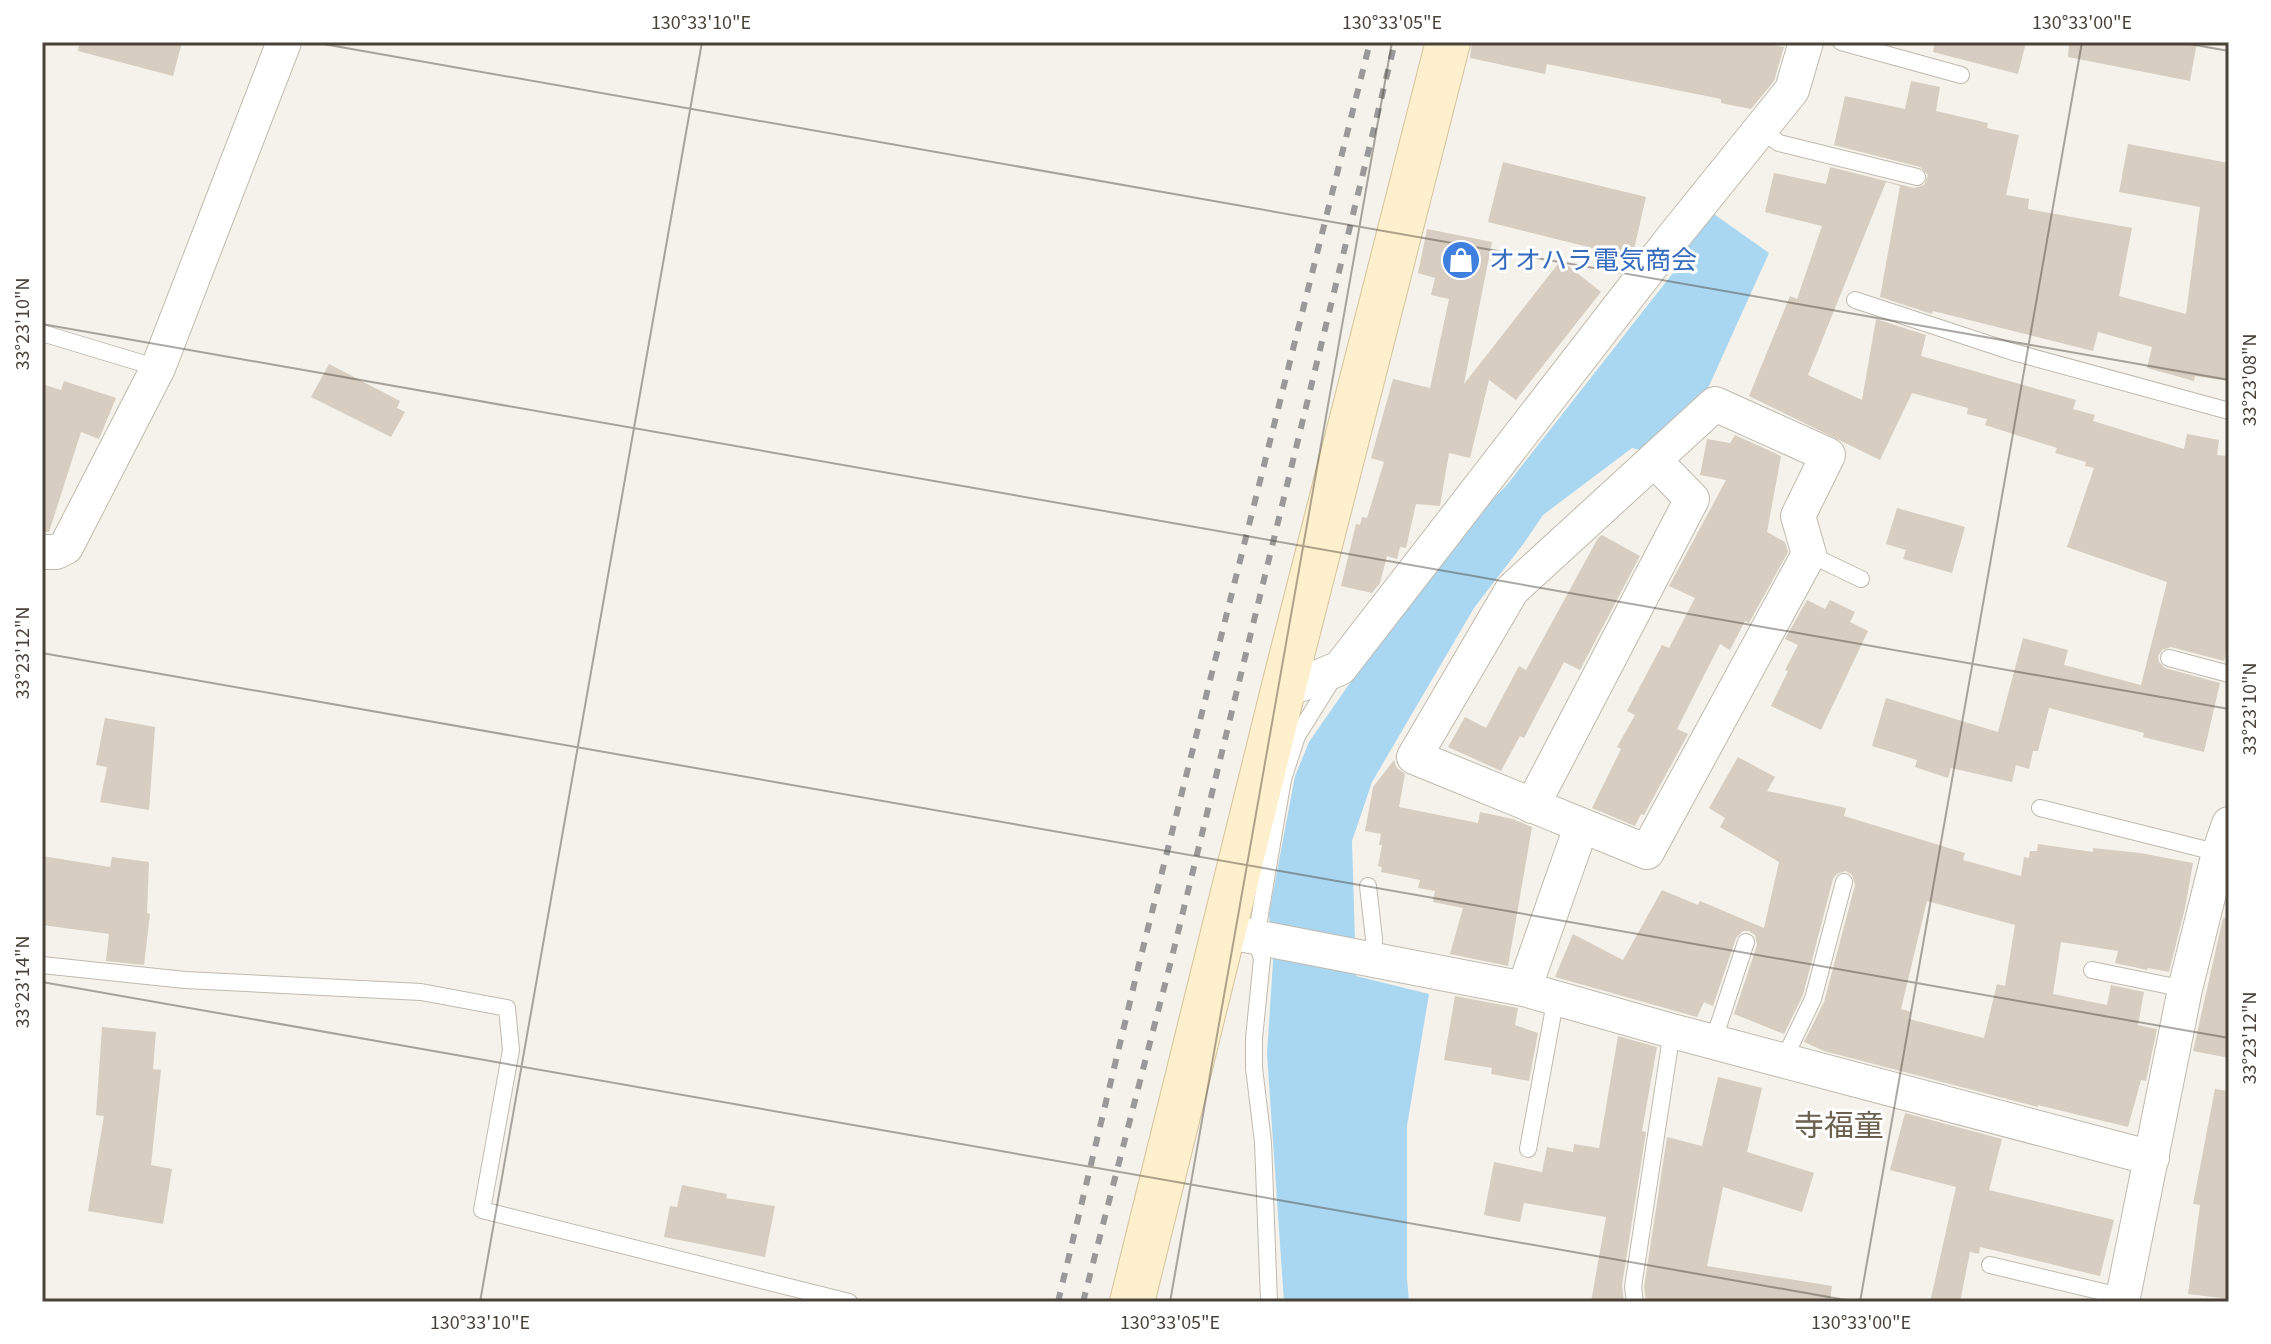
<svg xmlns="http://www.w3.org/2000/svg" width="2271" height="1344" font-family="'Source Sans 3','Noto Sans JP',sans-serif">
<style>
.water{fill:#a9d6f0}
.building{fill:#d7cdc0;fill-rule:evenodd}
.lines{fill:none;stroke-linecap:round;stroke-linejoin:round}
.lane-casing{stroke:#c1b9ad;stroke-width:18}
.street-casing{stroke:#c1b9ad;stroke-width:36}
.secondary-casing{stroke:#d4c39b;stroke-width:46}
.lane{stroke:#fff;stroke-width:16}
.street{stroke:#fff;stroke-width:34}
.secondary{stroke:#fef0cc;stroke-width:44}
.rail{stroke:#999;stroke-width:6;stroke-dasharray:10 10;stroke-linecap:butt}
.ticks{fill:none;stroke:#4a4239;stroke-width:2;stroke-opacity:0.45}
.labels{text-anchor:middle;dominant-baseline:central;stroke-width:6;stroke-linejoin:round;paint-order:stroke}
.shop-label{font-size:26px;fill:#366cbe;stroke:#fff;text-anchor:start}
.quarter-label{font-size:30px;fill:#6c6050;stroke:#fff}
.neatline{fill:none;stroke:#4a4239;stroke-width:3}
.ticks-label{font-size:20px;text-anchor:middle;fill:#4a4239}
</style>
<rect width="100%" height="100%" fill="#f5f2eb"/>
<path class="water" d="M 1711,212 L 1769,253 L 1704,397 L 1641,450 L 1632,448 L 1543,515 L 1524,543 L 1474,608 L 1372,782 L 1352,841 L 1356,976 L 1429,994 L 1407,1126 L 1407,1278 L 1409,1302 L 1284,1302 L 1267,1054 L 1273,962 L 1269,914 L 1295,776 L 1309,742 L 1399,612 L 1478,514 L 1506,486 L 1691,250 L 1685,243 Z"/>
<g class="building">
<path d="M 79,42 L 182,42 L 173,76 L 78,51 Z"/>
<path d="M 1472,42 L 1755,42 L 1784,47 L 1774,81 L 1751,109 L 1721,103 L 1721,99 L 1547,64 L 1545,74 L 1470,58 Z"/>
<path d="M 1935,42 L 2026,42 L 2018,74 L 1933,52 Z"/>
<path d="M 2069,42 L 2197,42 L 2190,81 L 2068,57 Z"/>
<path d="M 1911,81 L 1940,87 L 1936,111 L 1988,123 L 1987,128 L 2019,135 L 2006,195 L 2029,199 L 2028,209 L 2132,228 L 2119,296 L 2186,314 L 2200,207 L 2119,192 L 2128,144 L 2229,163 L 2229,381 L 2195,376 L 2194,381 L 2147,368 L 2152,347 L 2098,332 L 2093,351 L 1933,311 L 1932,314 L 1880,297 L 1900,186 L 1886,182 L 1808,375 L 1862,400 L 1876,319 L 1926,335 L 1921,356 L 2076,400 L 2073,409 L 2095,415 L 2093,421 L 2184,449 L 2187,434 L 2219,440 L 2217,455 L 2229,456 L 2229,642 L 2224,661 L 2171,647 L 2162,650 L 2158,656 L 2159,662 L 2165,668 L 2220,683 L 2204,752 L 2143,737 L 2144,733 L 2049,708 L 2038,751 L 2033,751 L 2029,769 L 2016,765 L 2012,782 L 1951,768 L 1948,778 L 1915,767 L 1917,760 L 1872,746 L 1886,698 L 1998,732 L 2023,638 L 2068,650 L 2064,665 L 2141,685 L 2167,582 L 2067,547 L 2094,468 L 2085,466 L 2086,462 L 2055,453 L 2057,448 L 1985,425 L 1987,419 L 1967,414 L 1968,408 L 1912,393 L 1880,460 L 1749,396 L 1790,296 L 1797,299 L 1822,226 L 1765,212 L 1774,173 L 1826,184 L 1830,167 L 1914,188 L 1924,185 L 1928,175 L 1920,167 L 1834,145 L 1845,96 L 1905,109 Z"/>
<path d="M 1503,162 L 1646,197 L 1632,258 L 1488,222 Z"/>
<path d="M 1427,229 L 1492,242 L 1464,384 L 1561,260 L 1601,292 L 1516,400 L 1489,380 L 1470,458 L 1449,453 L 1440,506 L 1416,504 L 1406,548 L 1400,547 L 1397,559 L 1387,556 L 1380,583 L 1372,593 L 1341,586 L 1356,524 L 1360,525 L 1362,517 L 1367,518 L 1384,462 L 1371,458 L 1393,379 L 1430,388 L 1449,299 L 1431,295 L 1435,278 L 1418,273 Z"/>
<path d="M 329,364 L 400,401 L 397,408 L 405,412 L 391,437 L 311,397 Z"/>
<path d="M 64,381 L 116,398 L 99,439 L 81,432 L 49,532 L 42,532 L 42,384 L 61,390 Z"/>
<path d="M 1735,435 L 1781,456 L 1767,532 L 1785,542 L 1788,552 L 1749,623 L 1745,621 L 1730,650 L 1720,644 L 1677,729 L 1688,734 L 1644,815 L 1641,814 L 1635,826 L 1592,808 L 1621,749 L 1617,747 L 1635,715 L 1627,711 L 1662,645 L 1669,648 L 1695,598 L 1669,586 L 1726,480 L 1700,475 L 1707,439 L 1730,443 Z"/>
<path d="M 1897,508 L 1965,527 L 1952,573 L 1903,559 L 1906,550 L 1886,544 Z"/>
<path d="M 1602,535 L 1640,556 L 1580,670 L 1564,662 L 1524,738 L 1520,736 L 1501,771 L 1448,747 L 1465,717 L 1486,728 L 1519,666 L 1526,670 L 1598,538 Z"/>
<path d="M 1807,600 L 1825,609 L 1830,600 L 1855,612 L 1850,622 L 1868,631 L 1821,730 L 1771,706 L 1788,671 L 1785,670 L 1798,645 L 1785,639 Z"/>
<path d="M 105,718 L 155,727 L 149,810 L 100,802 L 107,767 L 96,765 Z"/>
<path d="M 1738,757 L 1775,777 L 1767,791 L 1846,808 L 1844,816 L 1965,853 L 1963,860 L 2021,876 L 2024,857 L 2029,858 L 2030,851 L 2037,851 L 2038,844 L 2093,852 L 2093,848 L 2140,853 L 2193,863 L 2185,908 L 2169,972 L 2148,968 L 2147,970 L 2115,963 L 2118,951 L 2061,942 L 2053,994 L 2107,1005 L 2111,985 L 2144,992 L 2138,1025 L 2157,1029 L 2146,1081 L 2141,1080 L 2128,1127 L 2038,1105 L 2038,1107 L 1824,1051 L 1804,1042 L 1824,1002 L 1855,885 L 1852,875 L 1846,871 L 1837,874 L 1833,879 L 1803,995 L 1784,1034 L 1734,1014 L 1757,945 L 1755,935 L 1749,931 L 1743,931 L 1736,938 L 1713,1006 L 1704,1002 L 1697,1017 L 1555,977 L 1573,934 L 1623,960 L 1662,890 L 1698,905 L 1700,901 L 1764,928 L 1779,862 L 1720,827 L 1725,818 L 1709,808 ZM 1927,901 L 2015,925 L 2005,986 L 1997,984 L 1984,1038 L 1909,1019 L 1911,1012 L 1901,1009 Z"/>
<path d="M 1394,760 L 1397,768 L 1405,774 L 1399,807 L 1478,823 L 1480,812 L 1513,819 L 1532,827 L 1508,966 L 1450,954 L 1463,908 L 1433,902 L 1435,891 L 1418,888 L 1420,880 L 1381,872 L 1382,867 L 1378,866 L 1382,845 L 1379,845 L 1381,834 L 1365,831 L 1373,787 Z"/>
<path d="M 42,856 L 110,867 L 112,857 L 149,862 L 147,913 L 150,914 L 144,965 L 106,961 L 109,934 L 42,925 Z"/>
<path d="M 2223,918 L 2229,918 L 2229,1058 L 2193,1051 Z"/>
<path d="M 1455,996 L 1518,1008 L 1515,1025 L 1538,1033 L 1529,1081 L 1491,1074 L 1492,1068 L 1444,1060 Z"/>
<path d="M 102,1027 L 156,1032 L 153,1069 L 161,1070 L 151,1165 L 172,1169 L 163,1224 L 88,1211 L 104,1116 L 96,1115 Z"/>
<path d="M 1618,1036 L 1657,1047 L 1642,1131 L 1646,1132 L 1622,1285 L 1624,1302 L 1591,1302 L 1606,1217 L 1524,1203 L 1520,1222 L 1484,1215 L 1494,1162 L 1542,1172 L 1547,1147 L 1573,1152 L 1574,1144 L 1599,1148 Z"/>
<path d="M 1718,1077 L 1762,1088 L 1747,1152 L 1814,1173 L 1802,1212 L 1723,1187 L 1707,1266 L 1832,1286 L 1830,1302 L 1646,1302 L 1644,1287 L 1667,1137 L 1702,1146 Z"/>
<path d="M 2215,1089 L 2229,1091 L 2229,1299 L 2188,1294 L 2200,1205 L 2193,1204 Z"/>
<path d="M 1905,1113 L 2002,1139 L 1989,1190 L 2114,1220 L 2100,1276 L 1980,1247 L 1979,1254 L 1970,1252 L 1960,1302 L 1930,1302 L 1956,1187 L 1890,1170 Z"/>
<path d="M 682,1185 L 727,1194 L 726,1198 L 775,1206 L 765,1257 L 664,1237 L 670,1206 L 677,1207 Z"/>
</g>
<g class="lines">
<g class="lane-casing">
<g id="lane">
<path d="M 1841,42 L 1961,75"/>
<path d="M 1760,129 L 1779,143 L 1917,177"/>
<path d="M 1855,300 L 2013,352 L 2229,411"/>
<path d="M 42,333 L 158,368"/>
<path d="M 1809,554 L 1861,579"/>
<path d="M 2169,658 L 2229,674"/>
<path d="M 2040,808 L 2219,853"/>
<path d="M 1368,886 L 1374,939 L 1373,961"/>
<path d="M 42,965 L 185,980 L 421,992 L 507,1008 L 511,1050 L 482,1210 L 849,1302"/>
<path d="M 2092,970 L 2185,989"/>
<path d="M 1713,1042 L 1746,942"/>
<path d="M 1783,1061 L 1813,999 L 1844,882"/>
<path d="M 1528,1149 L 1556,997"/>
<path d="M 1990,1265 L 2124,1297"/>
<path d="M 1269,1302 L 1263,1142 L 1254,1068 L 1254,1038 L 1262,959 L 1256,938 L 1283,779 L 1297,736 L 1334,677"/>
<path d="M 1635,1302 L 1633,1287 L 1672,1031"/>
</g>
</g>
<g class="street-casing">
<g id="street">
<path d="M 1715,404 L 1828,455 L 1798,516 L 1809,554 L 1647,852 L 1414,757 L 1512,590 Z"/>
<path d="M 42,552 L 56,552 L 66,547 L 158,368 L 284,42"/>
<path d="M 1285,682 L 1302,684 L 1340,668 L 1675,235 L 1792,90 L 1806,42"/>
<path d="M 1532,806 L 1692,499 L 1654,460"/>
<path d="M 1224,931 L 1524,989 L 1672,1031 L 2152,1158"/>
<path d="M 1524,989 L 1581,827"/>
<path d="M 2122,1302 L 2185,989 L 2219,853 L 2229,824"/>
</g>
</g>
<g class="secondary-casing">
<path id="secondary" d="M 1132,1302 L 1285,682 L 1448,42"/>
</g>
<use href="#lane" class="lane"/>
<use href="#street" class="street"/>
<use href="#secondary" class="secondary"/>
<g class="rail">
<path d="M 1058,1302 L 1140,960 L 1370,42"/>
<path d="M 1083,1302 L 1171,961 L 1395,42"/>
</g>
</g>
<path class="ticks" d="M 312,42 L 2229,380M 2178,42 L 2229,51M 42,324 L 2229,709M 42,653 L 2229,1038M 42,982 L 1857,1302M 480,1302 L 702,42M 1170,1302 L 1392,42M 1860,1302 L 2082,42"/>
<defs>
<g id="shop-disc" transform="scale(2)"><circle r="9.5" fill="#3f7fe0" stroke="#fff"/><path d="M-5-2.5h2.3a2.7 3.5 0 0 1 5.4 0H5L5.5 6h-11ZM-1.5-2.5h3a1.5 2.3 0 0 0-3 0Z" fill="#fff"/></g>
</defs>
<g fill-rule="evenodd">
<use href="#shop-disc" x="1461" y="260"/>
</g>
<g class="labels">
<g class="shop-label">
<text x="1489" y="260">オオハラ電気商会</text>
</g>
<g class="quarter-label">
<text x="1839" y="1126">寺福童</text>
</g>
</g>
<rect width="2271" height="1344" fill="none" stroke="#ffffff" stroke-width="88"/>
<rect x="44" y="44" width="2183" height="1256" class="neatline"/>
<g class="ticks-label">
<text x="701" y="29">130°33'10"E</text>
<text x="1392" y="29">130°33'05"E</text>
<text x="2082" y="29">130°33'00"E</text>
<text transform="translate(22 324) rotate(-90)" y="7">33°23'10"N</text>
<text transform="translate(2249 380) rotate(-90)" y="7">33°23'08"N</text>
<text transform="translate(22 653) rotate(-90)" y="7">33°23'12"N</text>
<text transform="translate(2249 709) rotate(-90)" y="7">33°23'10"N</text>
<text transform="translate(22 982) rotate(-90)" y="7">33°23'14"N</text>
<text transform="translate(2249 1038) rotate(-90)" y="7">33°23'12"N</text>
<text x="480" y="1329">130°33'10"E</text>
<text x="1170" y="1329">130°33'05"E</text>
<text x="1861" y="1329">130°33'00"E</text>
</g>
</svg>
